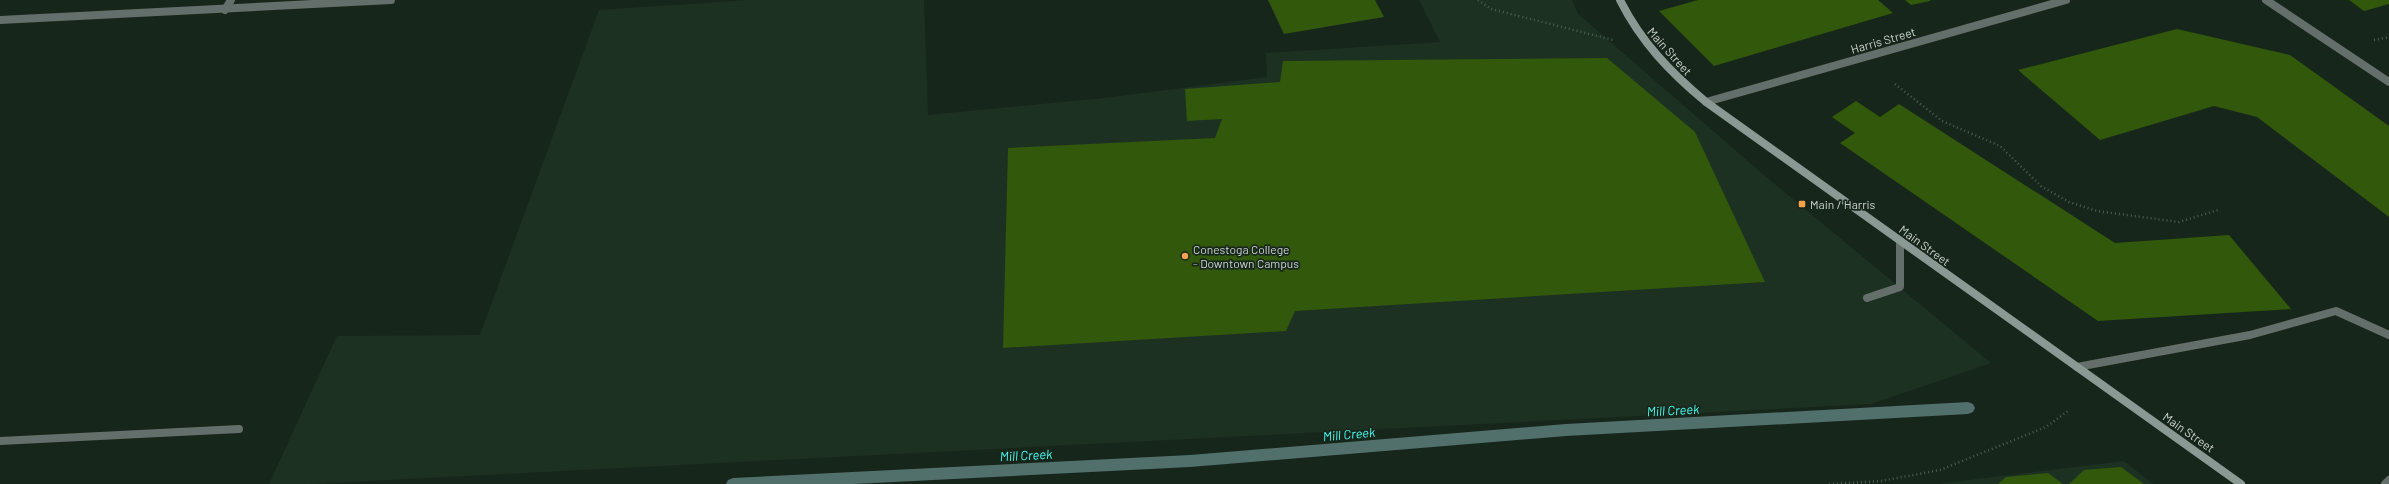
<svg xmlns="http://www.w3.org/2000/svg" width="2389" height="484" font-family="Barlow,sans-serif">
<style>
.built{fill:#1d3122}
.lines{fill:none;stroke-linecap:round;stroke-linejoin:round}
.stream{fill:#516f6b;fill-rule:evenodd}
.building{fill:#31580b}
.path{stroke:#4f5c53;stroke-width:2.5;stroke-dasharray:1 3;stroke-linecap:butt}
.service{stroke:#646e6a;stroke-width:8}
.minor{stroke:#646e6a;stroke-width:8}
.secondary{stroke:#8a9993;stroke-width:8}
.poi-dot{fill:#f9a04c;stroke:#17261b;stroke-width:1.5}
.labels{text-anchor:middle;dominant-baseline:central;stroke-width:3.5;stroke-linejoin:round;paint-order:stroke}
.street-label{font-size:12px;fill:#cbd4cd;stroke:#17261b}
.poi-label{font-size:12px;fill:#cbd4cd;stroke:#17261b;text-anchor:start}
.water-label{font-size:13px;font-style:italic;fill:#47fcf0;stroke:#17261b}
</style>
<rect width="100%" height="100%" fill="#17261b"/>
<g class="built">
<path d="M 749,0 L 924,0 L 928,115 L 1104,98 L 1267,77 L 1266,53 L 1440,42 L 1419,0 L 1572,0 L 1578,14 L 1765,176 L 1991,363 L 1871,404 L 309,484 L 269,484 L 337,336 L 480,335 L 599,10 Z"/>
<path d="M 2124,461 L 2153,484 L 1937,484 Z"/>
</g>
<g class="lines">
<path class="stream" d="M 1968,402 L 1973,404 L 1975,408 L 1973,412 L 1968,414 L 1566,436 L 1190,467 L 854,484 L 726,484 L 728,480 L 733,478 L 1190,455 L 1566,424 Z"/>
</g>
<g class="building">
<path d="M 1268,0 L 1375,0 L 1384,17 L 1284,34 Z"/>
<path d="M 1698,0 L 1878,0 L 1893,13 L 1714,66 L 1659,11 Z"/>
<path d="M 1905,0 L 1930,0 L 1930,1 L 1911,5 Z"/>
<path d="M 2349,0 L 2389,0 L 2389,4 L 2364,11 Z"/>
<path d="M 2177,29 L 2290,55 L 2389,126 L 2389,217 L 2257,117 L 2214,106 L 2100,140 L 2018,70 Z"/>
<path d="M 1607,58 L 1695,132 L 1765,282 L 1295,311 L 1286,331 L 1003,348 L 1008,148 L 1215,138 L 1222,119 L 1187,121 L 1185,89 L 1280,82 L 1283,61 Z"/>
<path d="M 1856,101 L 1880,117 L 1899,104 L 2115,243 L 2229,235 L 2291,309 L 2098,321 L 1840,143 L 1855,133 L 1832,117 Z"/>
<path d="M 2121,467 L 2144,484 L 2069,484 L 2084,470 Z"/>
<path d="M 2048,473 L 2063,484 L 1998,484 L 2006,477 Z"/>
</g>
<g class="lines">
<g class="path">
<path d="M 1478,0 L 1491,9 L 1613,40"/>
<path d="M 2374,40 L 2389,37"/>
<path d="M 1895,84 L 1942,121 L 2000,146 L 2041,186 L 2069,202 L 2097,211 L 2179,222 L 2218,210"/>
<path d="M 1829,484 L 1881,481 L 1940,470 L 2046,427 L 2068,411"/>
</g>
<g class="service">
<path d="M 1867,298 L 1900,287 L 1900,241"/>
<path d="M 2077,367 L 2250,335 L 2336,311 L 2389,335"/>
<path d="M 0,441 L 239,429"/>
</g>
<g class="minor">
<path d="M 2266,0 L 2389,82"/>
<path d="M 225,10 L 231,0"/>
<path d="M 0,20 L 391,0"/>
<path d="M 1706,102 L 2066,0"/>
<path d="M 2385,484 L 2389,480"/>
</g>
<path class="secondary" d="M 1620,0 C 1641,42 1670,72 1706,102 L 2241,484"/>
</g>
<g class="poi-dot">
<rect x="1798" y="200" width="8" height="8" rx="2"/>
<circle cx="1185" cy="256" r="4"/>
</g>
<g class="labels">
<g class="street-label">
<text transform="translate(1883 40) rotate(-16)">Harris Street</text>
<text transform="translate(1670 51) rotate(48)">Main Street</text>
<text transform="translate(1925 245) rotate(36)">Main Street</text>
<text transform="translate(2189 432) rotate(35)">Main Street</text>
</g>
<g class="poi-label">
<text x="1810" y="204">Main / Harris</text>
<text x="1193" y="249">Conestoga College<tspan x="1193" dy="14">- Downtown Campus</tspan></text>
</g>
<g class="water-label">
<text transform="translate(1673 410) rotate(-3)">Mill Creek</text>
<text transform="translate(1349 434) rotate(-5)">Mill Creek</text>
<text transform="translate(1026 455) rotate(-3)">Mill Creek</text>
</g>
</g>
</svg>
